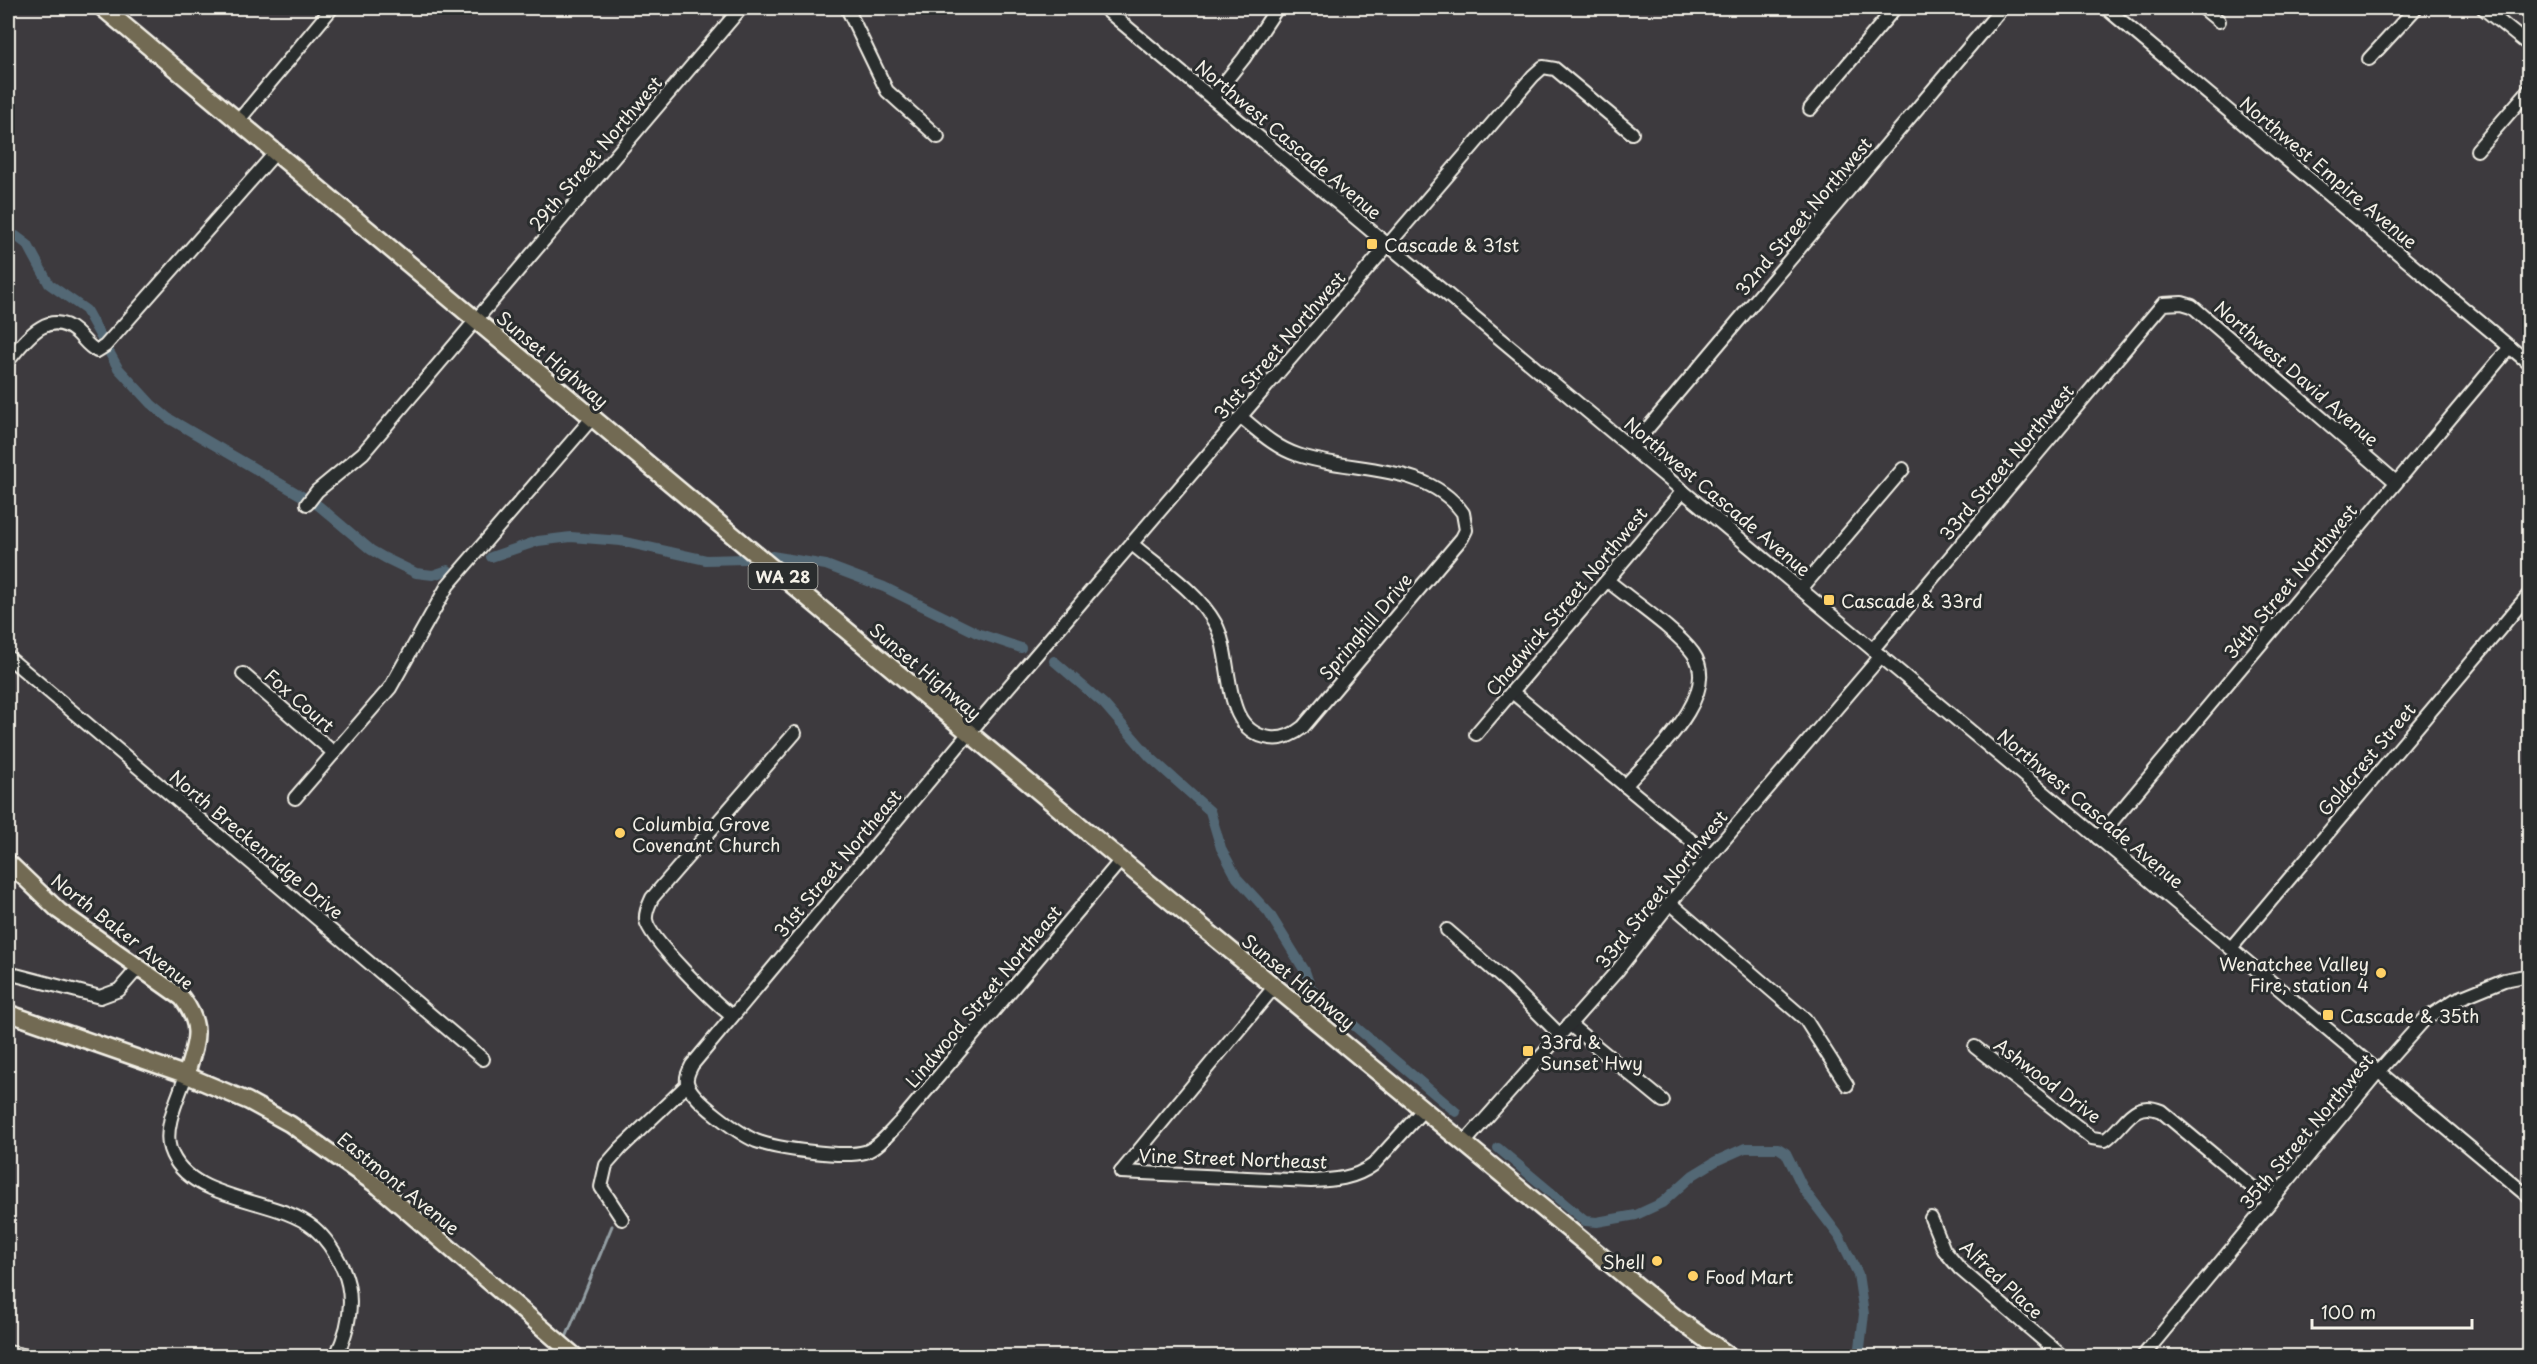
<svg xmlns="http://www.w3.org/2000/svg" width="2537" height="1364" font-family="'Playpen Sans',sans-serif">
<style>
.lines{fill:none;stroke-linecap:round;stroke-linejoin:round}
.stream{stroke:#939ea3;stroke-width:3}
.canal{stroke:#526775;stroke-width:10}
.minor-casing{stroke:#f4f1e8;stroke-width:16}
.major-casing{stroke:#f4f1e8;stroke-width:20}
.highway-casing{stroke:#f4f1e8;stroke-width:21}
.minor{stroke:#2a2d2e;stroke-width:12}
.major{stroke:#726b52;stroke-width:15}
.highway{stroke:#726b52;stroke-width:16}
.poi-dot{fill:#ffd166;stroke:#2a2d2e;stroke-width:2}
.labels{text-anchor:middle;dominant-baseline:central;stroke-width:6;stroke-linejoin:round;paint-order:stroke}
.shield{fill:#2a2d2e;stroke:#b7b6b0;stroke-width:1.5}
.shield-label{font-size:16px;font-weight:bold;fill:#f4f1e8}
.street-label{font-size:18px;fill:#f4f1e8;stroke:#2a2d2e}
.poi-label{font-size:18px;fill:#f4f1e8;stroke:#2a2d2e;text-anchor:start}
</style>
<rect width="100%" height="100%" fill="#3d3a3e"/>
<filter id="ink" filterUnits="userSpaceOnUse"><feTurbulence type="fractalNoise" baseFrequency=".0167" numOctaves="2"/><feDisplacementMap in="SourceGraphic" scale="12" xChannelSelector="R" yChannelSelector="G"/><feConvolveMatrix kernelMatrix="1 2 1 2 8 2 1 2 1" color-interpolation-filters="sRGB"/></filter>
<g filter="url(#ink)">
<g class="lines">
<path class="stream" d="M 565,1340 L 612,1226"/>
<g class="canal">
<path d="M 8,234 L 16,236 L 28,245 L 49,284 L 86,310 L 118,368 L 151,404 L 168,418 L 319,506 L 371,550 L 385,558 L 416,573 L 433,575 L 448,570"/>
<path d="M 772,556 L 826,565 L 884,587 L 977,633 L 1021,648"/>
<path d="M 491,557 L 538,541 L 571,537 L 621,541 L 706,560 L 745,559"/>
<path d="M 1054,661 L 1104,704 L 1150,757 L 1210,811 L 1221,848 L 1237,878 L 1269,913 L 1305,971 L 1311,989 L 1456,1112"/>
<path d="M 1498,1148 L 1585,1221 L 1597,1222 L 1636,1215 L 1662,1203 L 1693,1175 L 1716,1161 L 1745,1148 L 1778,1148 L 1786,1153 L 1804,1190 L 1839,1236 L 1858,1274 L 1864,1314 L 1859,1356"/>
</g>
<g class="minor-casing">
<g id="minor">
<path d="M 847,8 L 887,91 L 938,137"/>
<path d="M 1104,8 L 2530,1198"/>
<path d="M 2106,8 L 2530,364"/>
<path d="M 2203,8 L 2219,21"/>
<path d="M 2483,8 L 2530,46"/>
<path d="M 2369,59 L 2416,8"/>
<path d="M 1212,98 L 1244,58 L 1277,8"/>
<path d="M 1810,109 L 1895,8"/>
<path d="M 239,120 L 332,8"/>
<path d="M 2477,150 L 2530,89"/>
<path d="M 8,361 C 25,341 47,307 76,332 C 84,339 87,346 97,351 L 105,346 L 276,152"/>
<path d="M 1631,448 L 2002,8"/>
<path d="M 307,504 L 317,491 L 363,453 L 741,8"/>
<path d="M 1132,544 C 1160,568 1197,591 1215,623 C 1235,658 1219,731 1270,738 C 1283,740 1293,735 1303,727 L 1462,538 L 1466,530 L 1463,513 C 1427,462 1351,473 1298,455 C 1276,448 1259,432 1241,417"/>
<path d="M 1608,581 C 1631,600 1677,631 1693,653 C 1723,695 1651,756 1625,786"/>
<path d="M 1801,589 L 1903,469"/>
<path d="M 1873,649 L 2163,304 L 2182,303 L 2192,306 L 2396,482"/>
<path d="M 8,657 L 483,1059"/>
<path d="M 243,674 L 334,753"/>
<path d="M 1512,692 L 1710,856"/>
<path d="M 1476,734 L 1683,491"/>
<path d="M 295,798 L 390,688 L 448,585 L 593,417"/>
<path d="M 2098,838 L 2510,347"/>
<path d="M 1121,860 L 900,1122 C 890,1132 878,1148 865,1152 C 844,1158 777,1149 756,1141 C 740,1134 690,1099 687,1082 C 686,1076 689,1071 692,1065 L 969,733 L 1533,76 L 1543,67 L 1555,69 L 1632,133"/>
<path d="M 1670,903 L 1805,1019 L 1847,1085"/>
<path d="M 1447,930 L 1508,983 L 1559,1034"/>
<path d="M 2231,948 L 2530,593"/>
<path d="M 8,973 L 100,997 L 119,990 L 139,967"/>
<path d="M 732,1016 C 714,1002 649,939 646,920 C 645,912 649,905 652,898 L 795,733"/>
<path d="M 1569,1024 L 1663,1101"/>
<path d="M 1975,1047 L 2092,1138 L 2105,1140 C 2126,1126 2131,1099 2161,1111 L 2270,1202"/>
<path d="M 186,1075 C 179,1096 163,1127 170,1149 C 188,1203 275,1196 314,1228 C 327,1239 336,1254 343,1269 C 356,1298 349,1329 336,1356"/>
<path d="M 1465,1142 L 1617,971 L 1670,903 L 1881,656"/>
<path d="M 1121,1172 L 1311,1181 C 1334,1180 1354,1179 1373,1165 L 1424,1109"/>
<path d="M 1121,1172 L 1275,986"/>
<path d="M 1931,1218 L 1944,1250 L 1960,1269 L 2062,1356"/>
<path d="M 622,1219 L 601,1187 L 606,1165 L 621,1148 L 687,1085"/>
<path d="M 8,1352 L 28,1356"/>
<path d="M 2143,1356 L 2377,1073 L 2424,1020 L 2455,1000 L 2504,980 L 2530,975"/>
</g>
</g>
<g class="major-casing">
<g id="major">
<path d="M 8,862 L 59,911 L 182,998 C 204,1027 196,1042 186,1075"/>
<path d="M 8,1013 L 186,1075 L 248,1101 L 290,1124 L 379,1187 L 575,1356"/>
</g>
</g>
<g class="highway-casing">
<path id="highway" d="M 103,8 L 1121,860 L 1676,1318 L 1729,1356"/>
</g>
<use href="#minor" class="minor"/>
<use href="#major" class="major"/>
<use href="#highway" class="highway"/>
</g>
</g>
<g class="poi-dot">
<rect x="1366" y="238" width="12" height="12" rx="3"/>
<rect x="1823" y="594" width="12" height="12" rx="3"/>
<circle cx="620" cy="833" r="6"/>
<circle cx="2381" cy="973" r="6"/>
<rect x="2322" y="1009" width="12" height="12" rx="3"/>
<rect x="1522" y="1045" width="12" height="12" rx="3"/>
<circle cx="1657" cy="1261" r="6"/>
<circle cx="1693" cy="1276" r="6"/>
</g>
<g class="labels">
<rect class="shield" x="748.5" y="563" width="69" height="26" rx="4.5"/>
<g class="shield-label">
<text x="783" y="576">WA 28</text>
</g>
<g class="street-label">
<text transform="translate(1289 139) rotate(40)">Northwest Cascade Avenue</text>
<text transform="translate(595 153) rotate(-50)">29th Street Northwest</text>
<text transform="translate(2329 172) rotate(40)">Northwest Empire Avenue</text>
<text transform="translate(1803 216) rotate(-50)">32nd Street Northwest</text>
<text transform="translate(1279 345) rotate(-49)">31st Street Northwest</text>
<text transform="translate(553 359) rotate(40)">Sunset Highway</text>
<text transform="translate(2297 373) rotate(41)">Northwest David Avenue</text>
<text transform="translate(2006 462) rotate(-50)">33rd Street Northwest</text>
<text transform="translate(1718 496) rotate(40)">Northwest Cascade Avenue</text>
<text transform="translate(2290 581) rotate(-50)">34th Street Northwest</text>
<text transform="translate(1566 601) rotate(-50)">Chadwick Street Northwest</text>
<text transform="translate(1365 626) rotate(-50)">Springhill Drive</text>
<text transform="translate(926 671) rotate(40)">Sunset Highway</text>
<text transform="translate(300 700) rotate(41)">Fox Court</text>
<text transform="translate(2366 759) rotate(-50)">Goldcrest Street</text>
<text transform="translate(2091 808) rotate(40)">Northwest Cascade Avenue</text>
<text transform="translate(257 844) rotate(40)">North Breckenridge Drive</text>
<text transform="translate(837 863) rotate(-50)">31st Street Northeast</text>
<text transform="translate(1661 889) rotate(-51)">33rd Street Northwest</text>
<text transform="translate(123 931) rotate(38)">North Baker Avenue</text>
<text transform="translate(1299 981) rotate(39)">Sunset Highway</text>
<text transform="translate(983 996) rotate(-50)">Lindwood Street Northeast</text>
<text transform="translate(2048 1080) rotate(37)">Ashwood Drive</text>
<text transform="translate(2306 1131) rotate(-50)">35th Street Northwest</text>
<text transform="translate(1233 1158) rotate(2)">Vine Street Northeast</text>
<text transform="translate(399 1183) rotate(39)">Eastmont Avenue</text>
<text transform="translate(2002 1279) rotate(43)">Alfred Place</text>
</g>
<g class="poi-label">
<text x="1384" y="244">Cascade &amp; 31st</text>
<text x="1841" y="600">Cascade &amp; 33rd</text>
<text x="632" y="823">Columbia Grove<tspan x="632" dy="21">Covenant Church</tspan></text>
<text x="2369" y="963" text-anchor="end">Wenatchee Valley<tspan x="2369" dy="21">Fire, station 4</tspan></text>
<text x="2340" y="1015">Cascade &amp; 35th</text>
<text x="1540" y="1041">33rd &amp;<tspan x="1540" dy="21">Sunset Hwy</tspan></text>
<text x="1645" y="1261" text-anchor="end">Shell</text>
<text x="1705" y="1276">Food Mart</text>
</g>
</g>
<rect width="2537" height="1364" fill="none" stroke="#2a2d2e" stroke-width="30"/>
<rect x="15" y="15" width="2507" height="1334" fill="none" stroke="#f4f1e8" stroke-width="2" filter="url(#ink)"/>
<path d="M2312 1319v9h160v-9" fill="none" stroke="#f4f1e8" stroke-width="3"/>
<text x="2321" y="1319" font-size="18" fill="#f4f1e8" stroke="#2a2d2e" stroke-width="4.5" paint-order="stroke">100 m</text>
</svg>
